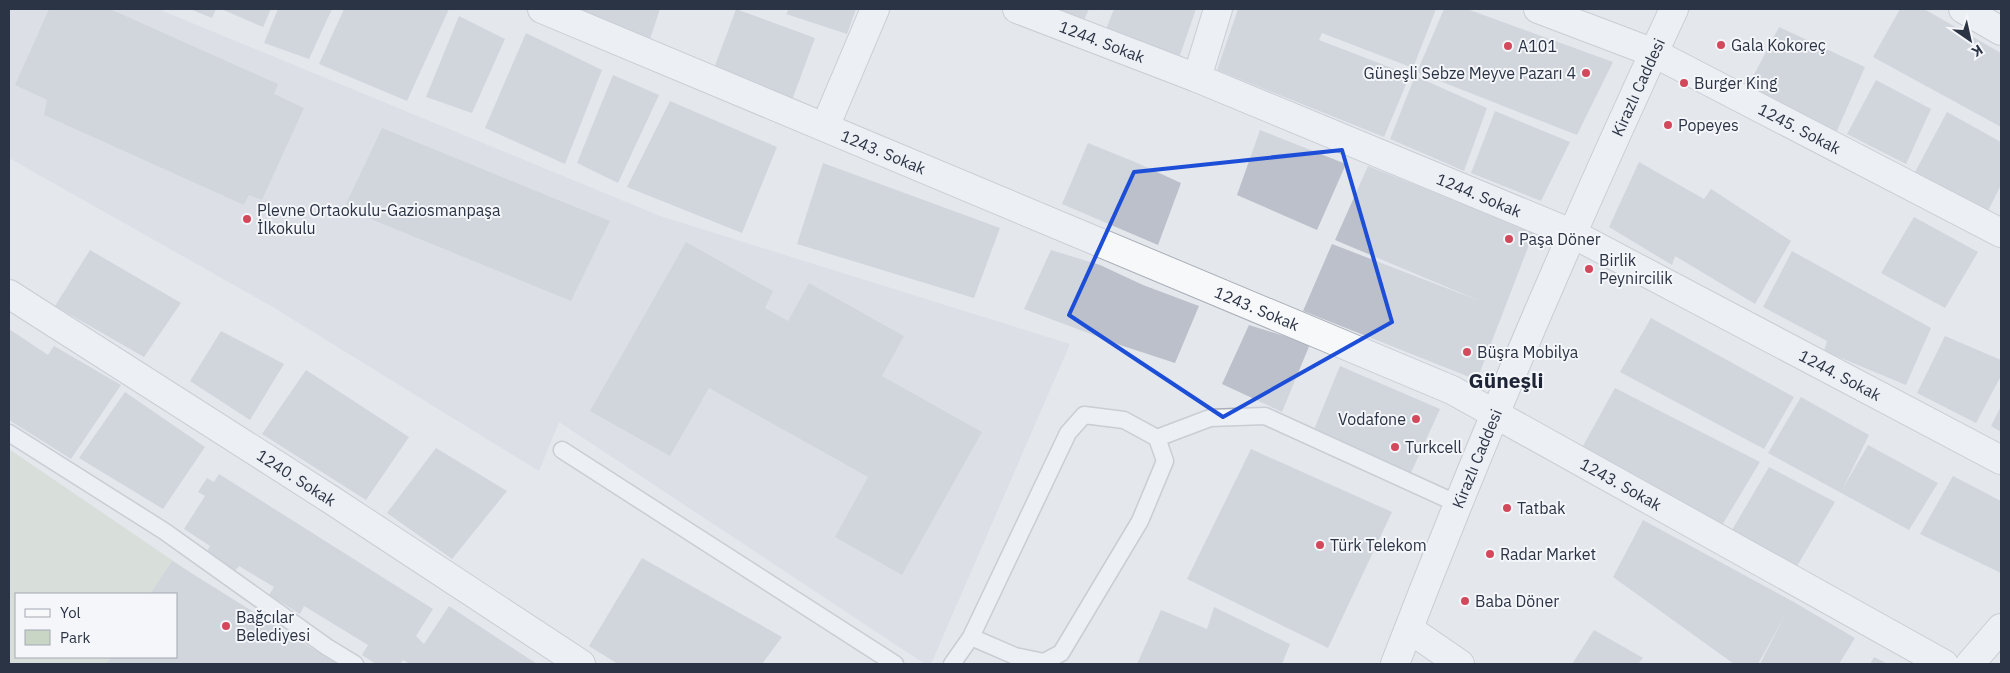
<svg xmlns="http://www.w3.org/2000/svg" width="2010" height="673" font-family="'IBM Plex Sans',sans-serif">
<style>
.built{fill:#d2d6de}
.green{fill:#c9d6c5;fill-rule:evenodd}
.building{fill:#bbc0ca}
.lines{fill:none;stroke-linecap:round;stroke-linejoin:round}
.lane-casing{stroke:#a9aeb7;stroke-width:19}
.street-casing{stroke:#a9aeb7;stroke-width:30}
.lane{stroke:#f7f8fa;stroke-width:16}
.street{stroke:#f7f8fa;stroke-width:28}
.marked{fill:none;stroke:#1d4ed8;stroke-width:4;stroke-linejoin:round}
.poi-dot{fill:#d1495b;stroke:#f4f6f9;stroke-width:2}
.labels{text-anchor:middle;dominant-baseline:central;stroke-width:4;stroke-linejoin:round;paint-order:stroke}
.street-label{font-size:16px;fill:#2b3445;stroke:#f4f6f9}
.poi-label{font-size:16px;fill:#2b3445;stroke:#f4f6f9;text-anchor:start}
.district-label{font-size:21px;font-weight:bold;fill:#1d2536;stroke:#f4f6f9}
</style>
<rect width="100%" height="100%" fill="#e4e7ec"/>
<path class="built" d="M 9,9 L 158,9 L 660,216 L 1070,344 L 931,664 L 925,664 L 559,422 L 539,471 L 271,306 L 9,158 Z"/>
<path class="green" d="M 9,449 L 219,592 L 171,664 L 9,664 ZM 16,594 L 176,594 L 176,657 L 16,657 Z"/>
<g class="building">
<path d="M 49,9 L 110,9 L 278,84 L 274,94 L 304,108 L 262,200 L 249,195 L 244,205 L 44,115 L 47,100 L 15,85 Z"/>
<path d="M 190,9 L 216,9 L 212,18 Z"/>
<path d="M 221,9 L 271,9 L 263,27 Z"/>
<path d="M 278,9 L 332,9 L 309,59 L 264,43 Z"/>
<path d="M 344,9 L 449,9 L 407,101 L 319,64 Z"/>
<path d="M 572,9 L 660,9 L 649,42 Z"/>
<path d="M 736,9 L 815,38 L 792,100 L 713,71 Z"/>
<path d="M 789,9 L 856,9 L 847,34 L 786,14 Z"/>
<path d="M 1054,9 L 1089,9 L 1083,22 Z"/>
<path d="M 1114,9 L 1196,9 L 1179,58 L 1105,32 Z"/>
<path d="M 1238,9 L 1436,9 L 1413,68 L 1322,33 L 1319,40 L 1410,75 L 1384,137 L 1217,70 Z"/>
<path d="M 1444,9 L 1467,9 L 1613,62 L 1577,135 L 1417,72 Z"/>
<path d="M 1900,9 L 1924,9 L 2001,53 L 2001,127 L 1873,57 Z"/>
<path d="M 459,16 L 505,39 L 472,113 L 426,97 Z"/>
<path d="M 1779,27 L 1865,67 L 1836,133 L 1748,86 Z"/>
<path d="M 526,33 L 602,70 L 565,164 L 485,128 Z"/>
<path d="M 613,75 L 659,95 L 618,183 L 577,163 Z"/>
<path d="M 1415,76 L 1487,108 L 1464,171 L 1390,139 Z"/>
<path d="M 1876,80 L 1931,109 L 1906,164 L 1847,134 Z"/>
<path d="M 670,101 L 777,147 L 742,233 L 627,187 Z"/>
<path d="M 1495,111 L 1570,142 L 1541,201 L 1471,173 Z"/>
<path d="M 1947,112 L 2001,142 L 2001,185 L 1988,211 L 1914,174 Z"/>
<path d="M 382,128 L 610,221 L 571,301 L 344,208 Z"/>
<path d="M 1260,130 L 1346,164 L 1317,230 L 1237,195 Z"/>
<path d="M 1088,143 L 1135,162 L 1181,183 L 1158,245 L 1062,204 Z"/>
<path d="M 1639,162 L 1704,199 L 1711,189 L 1791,241 L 1755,304 L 1675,256 L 1672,265 L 1609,227 Z"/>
<path d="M 823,163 L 1000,228 L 974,298 L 797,244 Z"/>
<path d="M 1368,166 L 1534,232 L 1477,380 L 1303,311 L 1332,244 L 1480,301 L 1335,240 Z"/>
<path d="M 1914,217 L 1978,252 L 1945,308 L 1881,273 Z"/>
<path d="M 686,242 L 773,291 L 765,308 L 788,321 L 809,283 L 904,336 L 882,376 L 982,432 L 902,575 L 835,537 L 868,477 L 709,388 L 670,456 L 590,411 Z"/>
<path d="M 90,250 L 181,303 L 144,357 L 55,306 Z"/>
<path d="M 1051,250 L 1100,265 L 1143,285 L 1199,306 L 1175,363 L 1120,345 L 1024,309 Z"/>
<path d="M 1792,251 L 1931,328 L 1906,385 L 1824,351 L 1827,341 L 1763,307 Z"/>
<path d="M 1651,318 L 1794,397 L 1764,449 L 1620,372 Z"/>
<path d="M 1249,325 L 1310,344 L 1282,412 L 1222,384 Z"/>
<path d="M 9,329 L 48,355 L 54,346 L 121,385 L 71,459 L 9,420 Z"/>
<path d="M 221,331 L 284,364 L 250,420 L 190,381 Z"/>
<path d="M 1945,336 L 2001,360 L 2001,376 L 1976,423 L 1917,393 Z"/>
<path d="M 1340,366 L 1440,409 L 1410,475 L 1313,432 Z"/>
<path d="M 306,370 L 409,437 L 366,500 L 262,434 Z"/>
<path d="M 1615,388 L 1760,462 L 1721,527 L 1578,455 Z"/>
<path d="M 125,392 L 205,447 L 163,509 L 79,458 Z"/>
<path d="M 1801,397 L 1869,435 L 1843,488 L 1868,445 L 1938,483 L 1909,530 L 1768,453 Z"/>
<path d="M 2001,406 L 2001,432 L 1991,426 Z"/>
<path d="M 436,448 L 507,491 L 452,559 L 387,513 Z"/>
<path d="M 1251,449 L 1392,512 L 1328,648 L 1187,579 Z"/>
<path d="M 1769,467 L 1835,502 L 1797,566 L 1732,530 Z"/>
<path d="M 219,474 L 433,609 L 416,636 L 424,644 L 449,606 L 537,664 L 410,664 L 403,660 L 400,664 L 376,664 L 362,655 L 368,645 L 304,606 L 300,614 L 269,595 L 274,587 L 239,566 L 234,572 L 205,554 L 210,546 L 184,529 L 205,496 L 198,492 L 207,478 L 214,482 Z"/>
<path d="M 1953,476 L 2001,501 L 2001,573 L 1920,534 Z"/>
<path d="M 1643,520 L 1792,601 L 1855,638 L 1839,664 L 1760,664 L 1784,617 L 1758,664 L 1734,664 L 1613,577 Z"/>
<path d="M 642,558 L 782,637 L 762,664 L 618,664 L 589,646 Z"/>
<path d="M 172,561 L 337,664 L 106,664 L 111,657 L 176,657 L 176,594 L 150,594 Z"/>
<path d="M 1214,607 L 1290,644 L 1282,664 L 1137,664 L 1161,610 L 1207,629 Z"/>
<path d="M 1594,630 L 1643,658 L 1638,664 L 1572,664 Z"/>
<path d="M 1874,657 L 1888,664 L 1870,664 Z"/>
</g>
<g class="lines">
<g class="lane-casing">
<g id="lane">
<path d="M 9,433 L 164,531 L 327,647 L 355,664"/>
<path d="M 1157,438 L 1210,418 L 1265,416 L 1458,504"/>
<path d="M 562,450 L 895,664"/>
<path d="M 952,664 L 971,637 L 1068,433 L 1084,415 L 1124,420 L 1157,438 L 1165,461 L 1140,521 L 1061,653 L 1044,662 L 1015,656 L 971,637"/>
</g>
</g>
<g class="street-casing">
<g id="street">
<path id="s1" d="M 542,9 L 1452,390 L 1944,664"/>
<path id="s2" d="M 1017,9 L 1197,78 L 1571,233 L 2001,460"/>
<path id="s3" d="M 1538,9 L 1654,53 L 2001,233"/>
<path d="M 1963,9 L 2001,31"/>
<path d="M 1197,78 L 1218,9"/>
<path d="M 825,127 L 875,9"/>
<path id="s4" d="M 9,294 L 330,499 L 581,664"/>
<path d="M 1409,629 L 1460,664"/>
<path id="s5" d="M 1395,664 C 1480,442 1574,224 1674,9"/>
<path d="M 1970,664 L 2001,628"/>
</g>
</g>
<use href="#lane" class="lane"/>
<use href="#street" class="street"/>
</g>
<path d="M0 0H2010V673H0ZM 1342,150 L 1392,322 L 1223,417 L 1069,315 L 1134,172 Z" fill="#e4e7ec" fill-opacity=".55" fill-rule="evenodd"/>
<path class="marked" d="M 1342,150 L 1392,322 L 1223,417 L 1069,315 L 1134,172 Z"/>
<g class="poi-dot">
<circle cx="1721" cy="45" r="5"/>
<circle cx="1508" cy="46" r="5"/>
<circle cx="1586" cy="73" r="5"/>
<circle cx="1684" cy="83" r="5"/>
<circle cx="1668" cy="125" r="5"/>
<circle cx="247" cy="219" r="5"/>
<circle cx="1509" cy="239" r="5"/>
<circle cx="1589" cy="269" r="5"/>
<circle cx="1467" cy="352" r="5"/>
<circle cx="1416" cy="419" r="5"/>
<circle cx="1395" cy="447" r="5"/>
<circle cx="1507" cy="508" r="5"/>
<circle cx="1320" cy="545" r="5"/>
<circle cx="1490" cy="554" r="5"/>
<circle cx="1465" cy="601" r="5"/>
<circle cx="226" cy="626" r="5"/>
</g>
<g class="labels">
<g class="street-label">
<text stroke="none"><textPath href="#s2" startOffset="91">1244. Sokak</textPath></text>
<text stroke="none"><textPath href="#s5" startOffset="626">Kirazlı Caddesi</textPath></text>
<text stroke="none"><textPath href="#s3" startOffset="288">1245. Sokak</textPath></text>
<text stroke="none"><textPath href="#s1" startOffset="370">1243. Sokak</textPath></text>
<text stroke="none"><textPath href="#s2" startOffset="498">1244. Sokak</textPath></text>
<text stroke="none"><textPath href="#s1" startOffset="775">1243. Sokak</textPath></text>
<text stroke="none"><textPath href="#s2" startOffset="902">1244. Sokak</textPath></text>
<text stroke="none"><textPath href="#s5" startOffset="221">Kirazlı Caddesi</textPath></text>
<text stroke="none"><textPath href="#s4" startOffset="341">1240. Sokak</textPath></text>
<text stroke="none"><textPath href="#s1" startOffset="1180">1243. Sokak</textPath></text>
</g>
<g class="poi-label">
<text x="1731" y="45">Gala Kokoreç</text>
<text x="1518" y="46">A101</text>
<text x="1576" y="73" text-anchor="end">Güneşli Sebze Meyve Pazarı 4</text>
<text x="1694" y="83">Burger King</text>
<text x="1678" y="125">Popeyes</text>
<text x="257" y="210">Plevne Ortaokulu-Gaziosmanpaşa<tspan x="257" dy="18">İlkokulu</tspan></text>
<text x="1519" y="239">Paşa Döner</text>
<text x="1599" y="260">Birlik<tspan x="1599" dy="18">Peynircilik</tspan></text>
<text x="1477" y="352">Büşra Mobilya</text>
<text x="1406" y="419" text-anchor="end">Vodafone</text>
<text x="1405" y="447">Turkcell</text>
<text x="1517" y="508">Tatbak</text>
<text x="1330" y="545">Türk Telekom</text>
<text x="1500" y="554">Radar Market</text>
<text x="1475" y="601">Baba Döner</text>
<text x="236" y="617">Bağcılar<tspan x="236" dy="18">Belediyesi</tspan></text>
</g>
<g class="district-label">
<text x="1506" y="380">Güneşli</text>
</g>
</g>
<rect width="2010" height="673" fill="none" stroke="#2b3445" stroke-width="20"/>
<rect x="15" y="593" width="162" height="65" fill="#f4f6f9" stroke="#a4a8b1"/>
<rect x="25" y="609" width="25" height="8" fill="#f7f8fa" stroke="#a4a8b1"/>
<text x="60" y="618" font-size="15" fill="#2b3445">Yol</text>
<rect x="25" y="630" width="25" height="15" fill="#c9d6c5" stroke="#a4a8b1"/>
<text x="60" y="643" font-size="15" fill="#2b3445">Park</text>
<g transform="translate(1970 40) rotate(146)" stroke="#f4f6f9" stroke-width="4" paint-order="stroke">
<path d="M0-4L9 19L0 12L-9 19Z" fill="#2b3445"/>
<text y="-8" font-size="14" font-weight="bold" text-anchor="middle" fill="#2b3445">K</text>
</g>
</svg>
